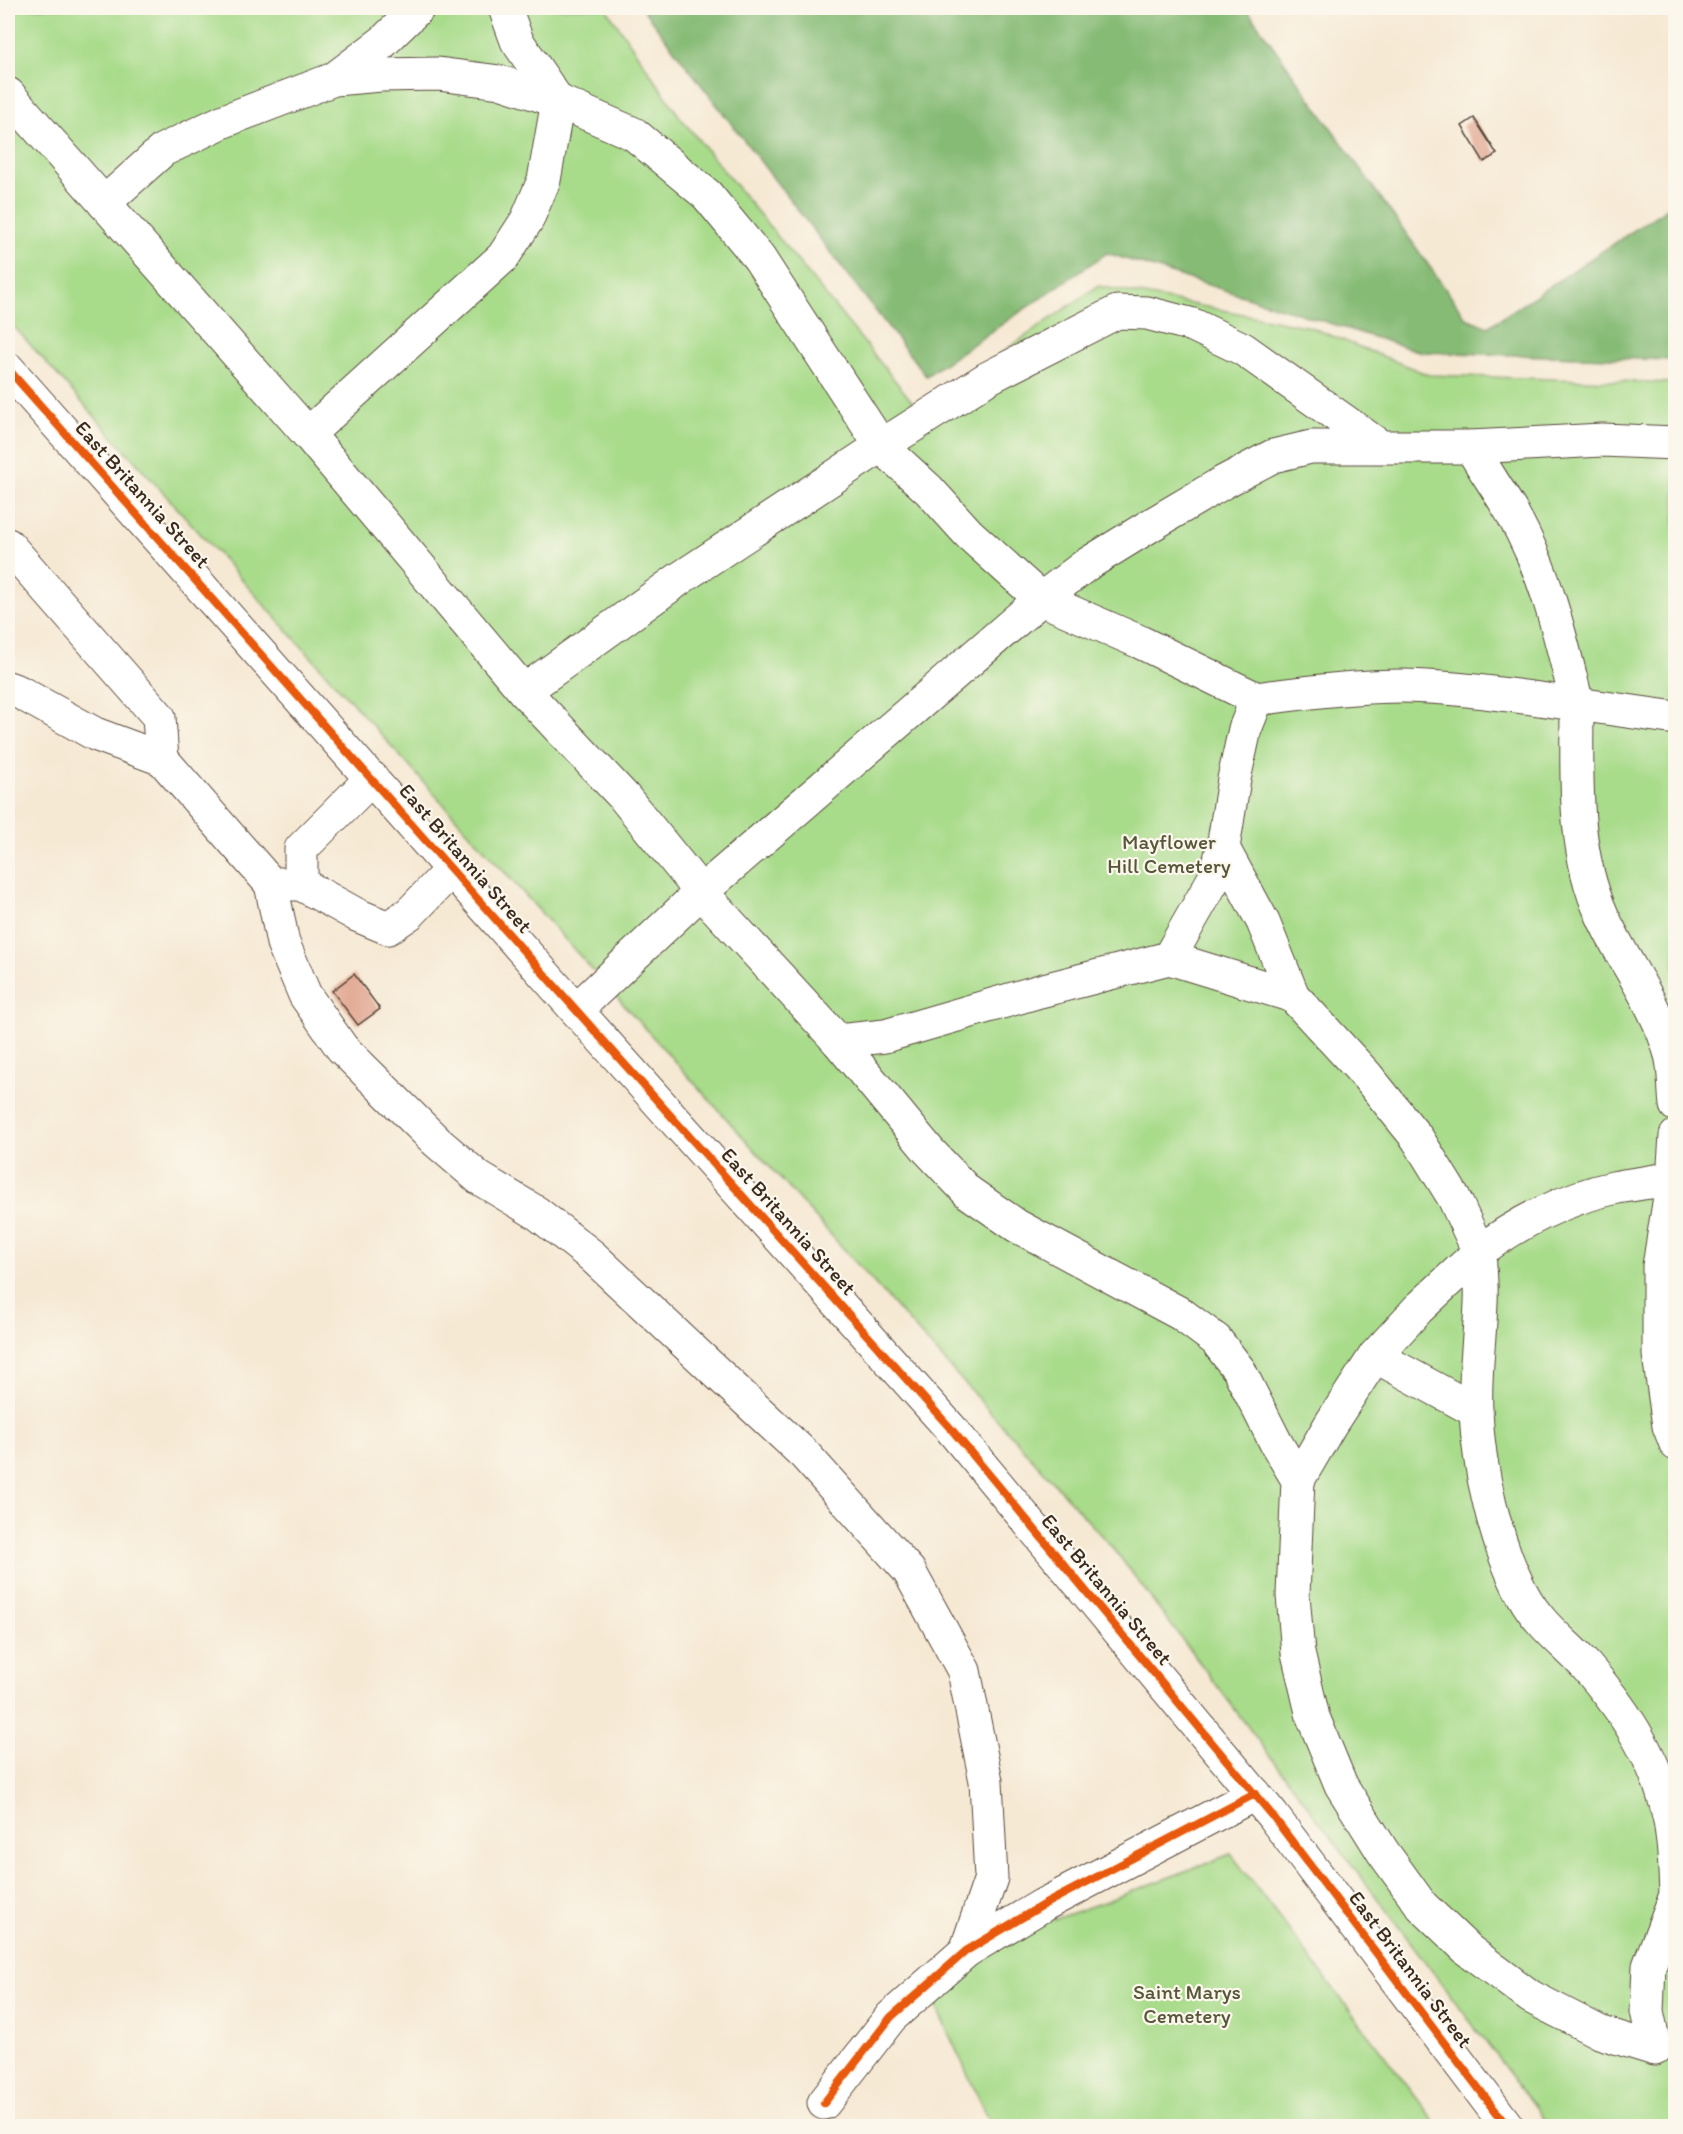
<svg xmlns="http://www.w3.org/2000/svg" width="1683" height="2134" font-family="Itim,sans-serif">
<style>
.green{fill:#a8db8a;stroke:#728254;stroke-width:1.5}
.forest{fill:#86bb76;stroke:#60724a;stroke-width:1.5}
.building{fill:#e0a38d}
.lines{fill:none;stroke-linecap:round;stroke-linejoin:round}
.minor-casing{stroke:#574739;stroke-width:35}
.minor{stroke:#fff;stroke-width:33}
.cycleway-casing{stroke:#fbf7ec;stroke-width:11}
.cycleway{stroke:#e8590c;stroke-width:8}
.labels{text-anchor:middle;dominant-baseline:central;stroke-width:4.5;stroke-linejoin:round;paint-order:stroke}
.street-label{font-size:21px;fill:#3b2a1e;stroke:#fbf7ec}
.park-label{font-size:21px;fill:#565639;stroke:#fbf7ec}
</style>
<rect width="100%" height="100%" fill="#fbf7ec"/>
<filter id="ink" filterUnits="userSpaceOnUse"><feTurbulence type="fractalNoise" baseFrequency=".0167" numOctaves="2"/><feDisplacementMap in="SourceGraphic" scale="12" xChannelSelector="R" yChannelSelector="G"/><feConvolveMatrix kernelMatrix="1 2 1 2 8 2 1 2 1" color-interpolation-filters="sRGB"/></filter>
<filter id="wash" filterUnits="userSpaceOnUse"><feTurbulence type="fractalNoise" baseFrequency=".008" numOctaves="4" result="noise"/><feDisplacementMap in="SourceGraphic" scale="24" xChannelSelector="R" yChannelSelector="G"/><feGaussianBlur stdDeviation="1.35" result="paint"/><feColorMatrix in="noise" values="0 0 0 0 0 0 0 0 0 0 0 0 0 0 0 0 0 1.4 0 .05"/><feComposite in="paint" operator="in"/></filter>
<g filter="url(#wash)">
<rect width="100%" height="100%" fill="#f6e9d4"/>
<g class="green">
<path d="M 8,8 L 606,8 L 680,117 L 919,410 L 1098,286 L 1310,327 L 1429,375 L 1675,383 L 1675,2126 L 1549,2126 L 1117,1553 L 8,320 Z"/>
<path d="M 1231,1854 L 1438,2126 L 992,2126 L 930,1994 L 1018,1932 L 1109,1900 Z"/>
</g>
<path class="forest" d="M 642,8 L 1246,8 L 1466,318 L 1488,327 L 1675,203 L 1675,360 L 1421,352 L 1107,253 L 926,376 Z"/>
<g id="blocks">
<g class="building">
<path d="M 1474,118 L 1497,154 L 1484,162 L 1462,126 Z"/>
<path d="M 354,974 L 380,1009 L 358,1025 L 332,991 Z"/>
</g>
</g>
</g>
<g filter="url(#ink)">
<use href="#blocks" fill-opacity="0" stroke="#574739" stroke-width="1.5"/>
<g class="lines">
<g class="minor-casing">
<g id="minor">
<path d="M 505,8 L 517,41 L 558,101"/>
<path d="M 334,79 L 383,42 L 418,8"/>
<path d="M 8,94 L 308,434"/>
<path d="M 104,203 L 163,150 L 224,121 L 334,79 L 381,75 L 438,74 L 500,82 L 558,101"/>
<path d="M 8,369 L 576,1010 L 952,1430 L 1272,1815 L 1507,2126"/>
<path d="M 1381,447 L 1243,349 L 1193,325 L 1147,313 L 1117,312 L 988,378 L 881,446 L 929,490 L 969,534 L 1041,599 L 1086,565 L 1151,525 L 1222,483 L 1273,456 L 1311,447 L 1471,447 L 1602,440 L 1676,443"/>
<path d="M 8,545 L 159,717 L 162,759"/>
<path d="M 8,688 L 19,692 L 95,734 L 162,759 L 271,884 L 301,884"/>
<path d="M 524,691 L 308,434 L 503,257 L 527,220 L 544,180 L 558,101 L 634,134 L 707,195 L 759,258 L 881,446 L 682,577 L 524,691 L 624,797 L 701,892 L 1041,599 L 1140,642 L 1257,699"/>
<path d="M 1676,718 L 1577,704 C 1577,774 1572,849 1602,915 C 1623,962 1657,1004 1671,1055 C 1675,1070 1674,1089 1676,1105"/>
<path d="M 372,778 L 301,849 L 301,884 L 357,915 L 388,928 L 410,913 L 452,869"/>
<path d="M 1223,848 L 1234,779 L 1245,729 L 1257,699 C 1306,692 1354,686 1403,686 C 1461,687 1520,697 1577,704 C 1561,638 1546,572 1512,513 C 1499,491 1484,469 1471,447"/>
<path d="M 271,884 L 283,943 L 305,995 L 342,1048 L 437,1142 L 479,1178 L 537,1213 L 592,1256 L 805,1455 L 909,1571 L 964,1671 L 986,1781 L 991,1878 L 966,1951"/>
<path d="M 1293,996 L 1169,958 L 1216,875 L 1223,848 L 1263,922 L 1293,996 L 1367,1076 L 1417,1138 L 1454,1198 L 1479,1252 C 1517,1223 1566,1198 1613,1188 C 1633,1184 1653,1182 1673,1178 L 1659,1266 L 1659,1355 L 1669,1426 L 1676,1444"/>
<path d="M 576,1010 L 701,892 L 838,1041 L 929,1151 L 968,1192 L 1017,1226 L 1181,1314 L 1216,1340 L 1239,1370 L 1276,1443 L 1298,1480 L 1293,1595 L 1298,1653 L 1313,1717 L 1341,1785 L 1383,1852 L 1422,1906 L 1468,1950 L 1531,1997 L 1599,2032 L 1655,2049 L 1647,2011 L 1649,1966 L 1676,1895"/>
<path d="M 838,1041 L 885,1036 L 1040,991 L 1169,958"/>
<path d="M 1676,1136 L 1673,1178 L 1676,1178"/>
<path d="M 1375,1356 L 1476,1411"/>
<path d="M 1298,1480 L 1330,1425 L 1375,1356 L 1418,1309 L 1479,1252 C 1480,1268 1482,1285 1481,1302 C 1480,1338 1474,1375 1476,1411 C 1478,1467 1496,1546 1523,1595 C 1540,1626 1563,1641 1586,1666 C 1630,1716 1667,1775 1673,1842 C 1675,1859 1675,1876 1676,1892"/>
<path d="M 824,2103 L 891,2017 L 966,1951 L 1043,1905 L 1255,1794"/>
</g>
</g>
<use href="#minor" class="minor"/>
<g class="cycleway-casing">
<g id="cycleway">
<path d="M 8,369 L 576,1010 L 952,1430 L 1272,1815 L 1507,2126"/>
<path d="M 824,2103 L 891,2017 L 966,1951 L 1043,1905 L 1255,1794"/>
</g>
</g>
<use href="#cycleway" class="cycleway"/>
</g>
</g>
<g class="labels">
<g class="street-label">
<text transform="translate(143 494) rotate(48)">East Britannia Street</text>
<text transform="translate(466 858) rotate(49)">East Britannia Street</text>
<text transform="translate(789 1221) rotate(48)">East Britannia Street</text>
<text transform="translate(1107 1589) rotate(50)">East Britannia Street</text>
<text transform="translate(1411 1969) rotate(53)">East Britannia Street</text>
</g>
<g class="park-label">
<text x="1169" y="841">Mayflower<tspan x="1169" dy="24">Hill Cemetery</tspan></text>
<text x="1187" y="1991">Saint Marys<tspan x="1187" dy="24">Cemetery</tspan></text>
</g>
</g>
<rect width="1683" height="2134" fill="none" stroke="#fbf7ec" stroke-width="30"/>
</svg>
